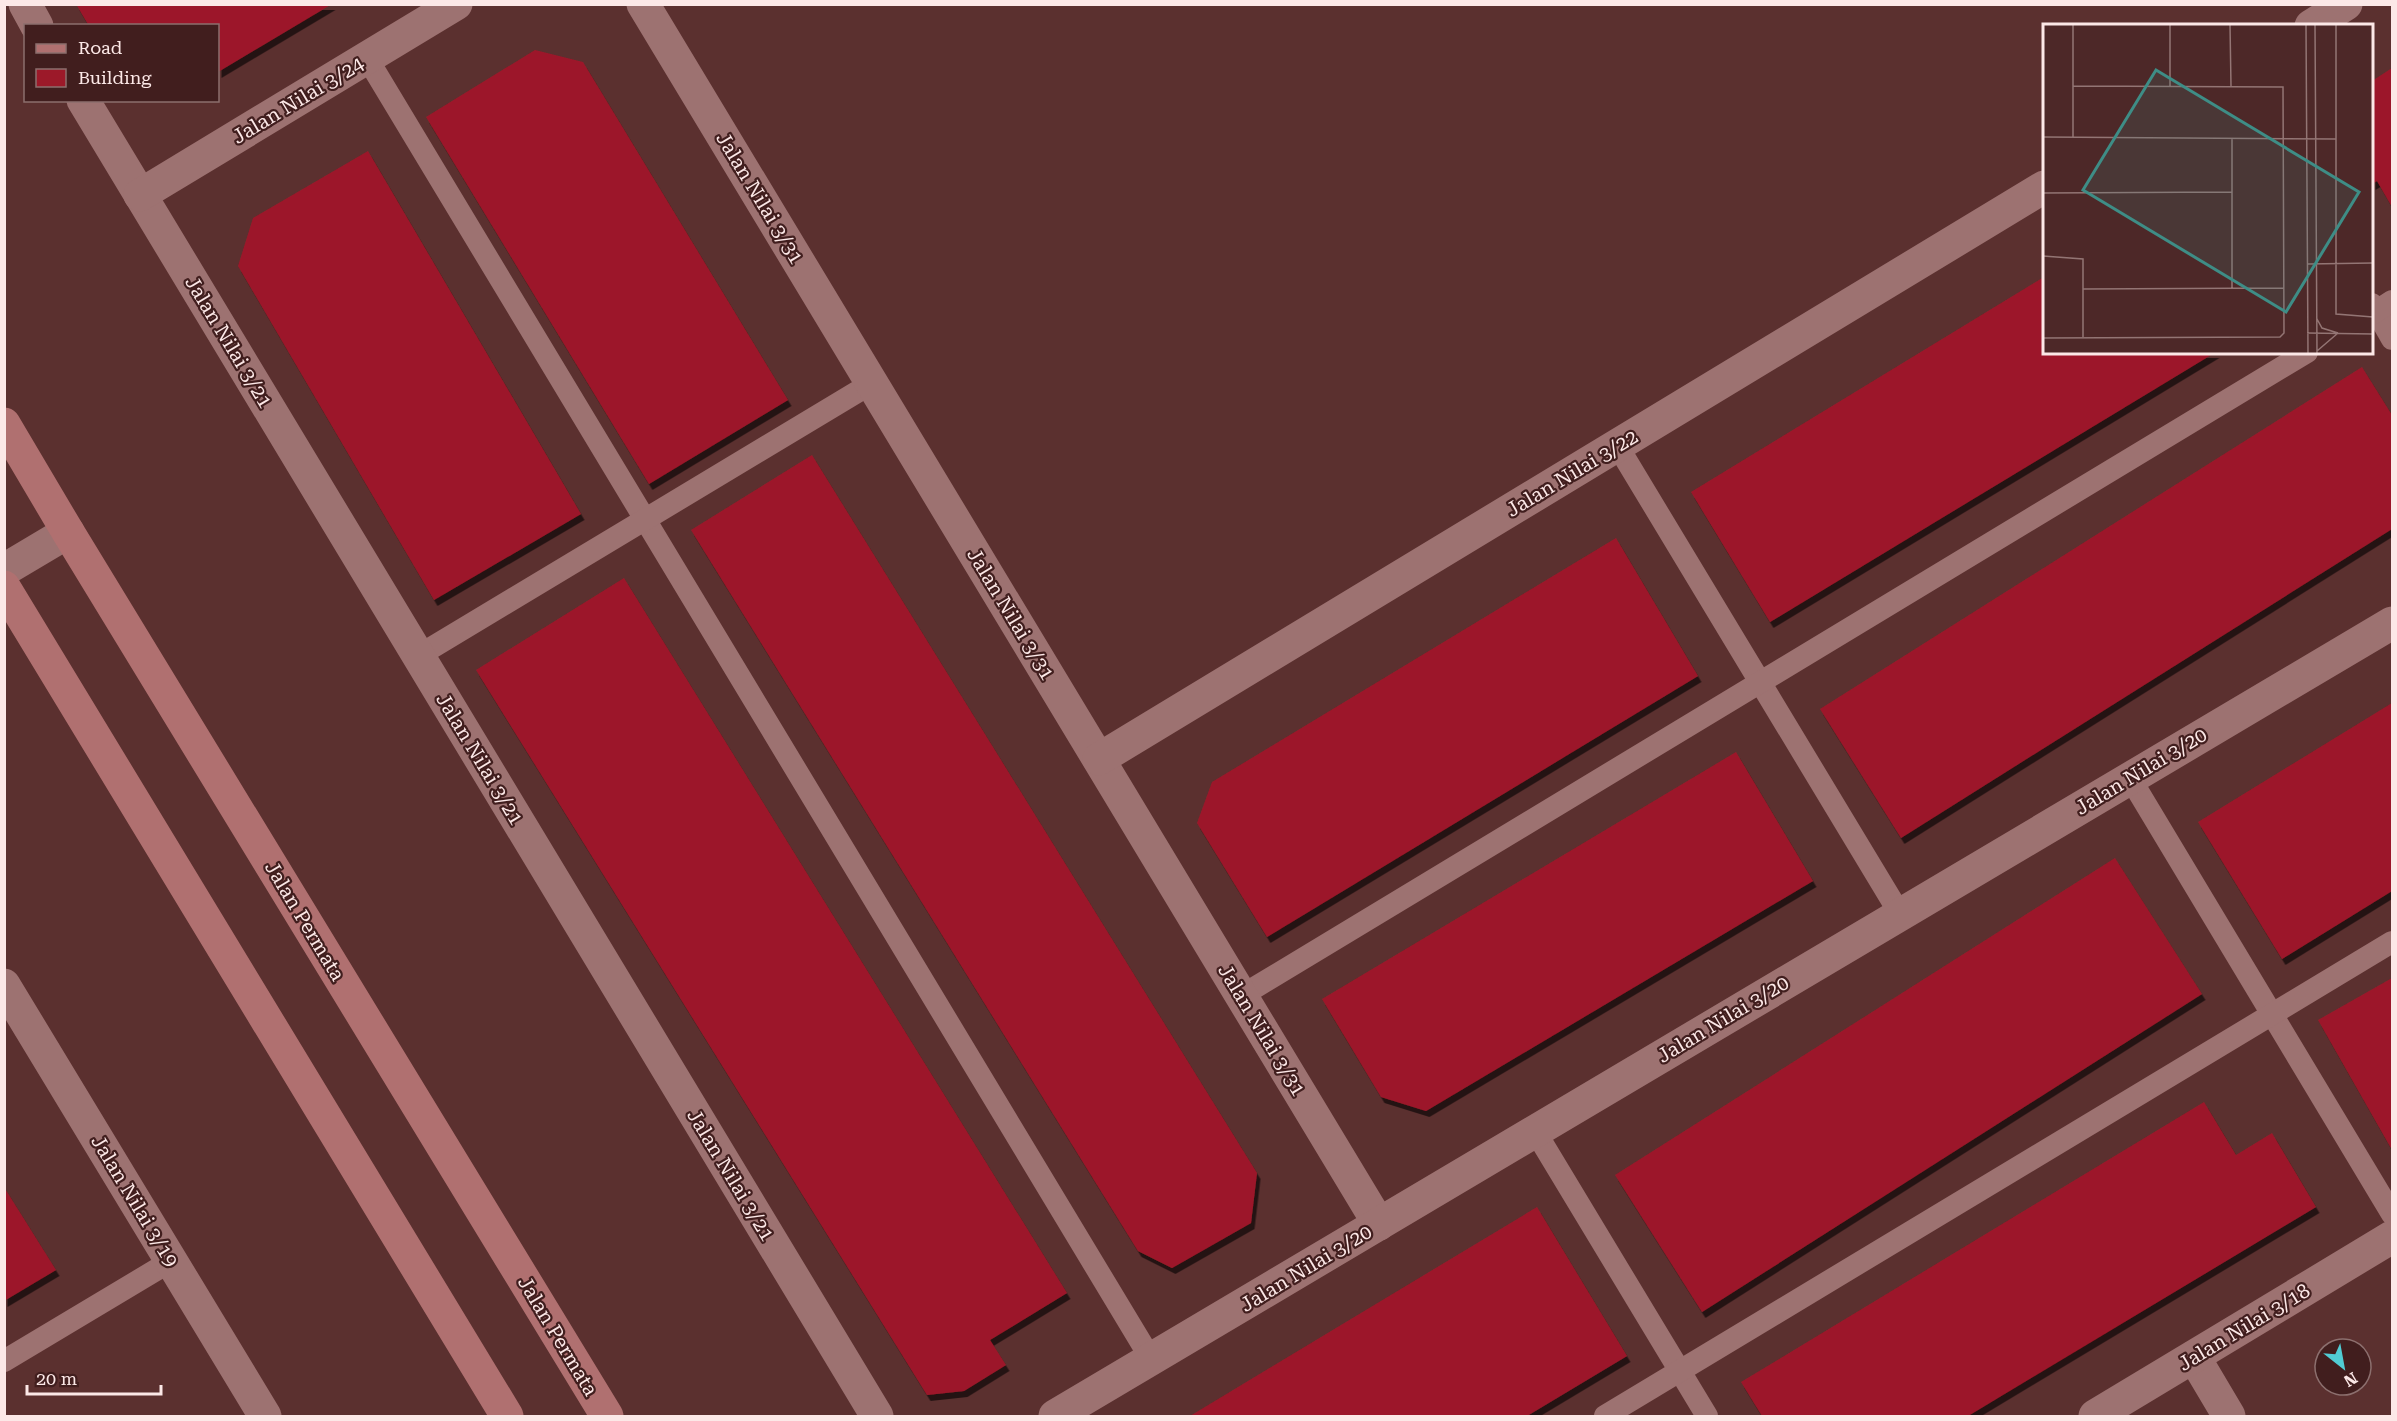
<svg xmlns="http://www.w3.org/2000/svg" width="2397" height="1421" font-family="'Roboto Serif',serif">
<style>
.built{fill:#5b302f;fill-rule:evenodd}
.building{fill:#9c1929;filter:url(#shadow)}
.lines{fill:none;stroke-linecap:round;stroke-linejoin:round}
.lane{stroke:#9d7271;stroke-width:22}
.street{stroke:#9d7271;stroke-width:33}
.secondary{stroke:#b07070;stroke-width:33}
.labels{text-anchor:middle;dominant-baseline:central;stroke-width:4.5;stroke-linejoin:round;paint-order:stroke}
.street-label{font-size:20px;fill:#fce8e7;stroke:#411e1e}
.inset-road{fill:none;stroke:#937574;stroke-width:1.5}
.view{fill:#3e8d86;fill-opacity:0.15;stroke:#3e8d86;stroke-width:3}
.inset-edge{fill:none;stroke:#fce8e7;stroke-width:3}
</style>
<defs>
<filter id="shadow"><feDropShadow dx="3.5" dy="6" stdDeviation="0" flood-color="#0009"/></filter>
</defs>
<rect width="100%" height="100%" fill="#4d2828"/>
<path class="built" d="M 5,5 L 2392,5 L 2392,1416 L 5,1416 ZM 26,26 L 218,26 L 218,100 L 26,100 ZM 2044,26 L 2372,26 L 2372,352 L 2044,352 ZM 2325,1349 L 2361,1349 L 2361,1385 L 2325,1385 Z"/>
<g class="building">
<path d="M 76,4 L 332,4 L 218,72 L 218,26 L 89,26 Z"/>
<path d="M 535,50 L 583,62 L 788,400 L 649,484 L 426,117 Z"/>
<path d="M 2392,68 L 2392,207 L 2377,181 L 2372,184 L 2372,81 Z"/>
<path d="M 368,151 L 581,514 L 434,600 L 238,266 L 253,218 Z"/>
<path d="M 2044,277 L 2044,352 L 2216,352 L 1770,622 L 1691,492 Z"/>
<path d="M 2362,367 L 2392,415 L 2392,529 L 1901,838 L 1820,709 Z"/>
<path d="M 812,455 L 1257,1173 L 1251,1223 L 1172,1268 L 1138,1251 L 691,530 Z"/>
<path d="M 1616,538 L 1698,676 L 1267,937 L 1197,823 L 1212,782 Z"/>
<path d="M 624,578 L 1067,1293 L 990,1340 L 1006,1365 L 964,1391 L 927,1395 L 476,670 Z"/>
<path d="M 2392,703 L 2392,891 L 2282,959 L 2198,822 Z"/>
<path d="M 1736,752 L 1813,881 L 1426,1111 L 1381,1097 L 1322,999 Z"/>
<path d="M 2115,858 L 2202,994 L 1702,1312 L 1615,1175 Z"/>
<path d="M 2392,978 L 2392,1150 L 2318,1020 Z"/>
<path d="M 2204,1102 L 2236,1155 L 2272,1133 L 2316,1207 L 1968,1416 L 1762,1416 L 1741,1382 Z"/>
<path d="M 4,1187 L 56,1270 L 4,1301 Z"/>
<path d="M 1537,1207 L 1627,1356 L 1527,1416 L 1190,1416 Z"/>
</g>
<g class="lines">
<g class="lane">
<path d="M 367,58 L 1151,1359"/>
<path d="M 2372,304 L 2392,339"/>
<path d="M 2372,314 L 2392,301"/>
<path d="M 1617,445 L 1900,914"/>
<path d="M 418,656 L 872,383"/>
<path d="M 2130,778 L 2392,1214"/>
<path d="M 1241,996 L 2307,352"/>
<path d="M 1535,1131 L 1707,1416"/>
<path d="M 4,1361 L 171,1261"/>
<path d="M 1605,1416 L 2392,942"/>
</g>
<g class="street">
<path d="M 25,4 L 37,26"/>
<path d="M 643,4 L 1379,1224"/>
<path d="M 2311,26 L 2346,4"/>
<path d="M 83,100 L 877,1416"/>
<path d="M 140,195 L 456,4"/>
<path d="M 4,570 L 68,532"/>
<path d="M 1099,759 L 2044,187"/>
<path d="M 4,985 L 265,1416"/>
<path d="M 2194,1357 L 2229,1416"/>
<path d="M 1055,1416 L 2392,623"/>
<path d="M 2095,1416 L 2392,1237"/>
</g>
<g class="secondary">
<path d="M 4,424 L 68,532 L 607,1416"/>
<path d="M 4,587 L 507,1416"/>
</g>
</g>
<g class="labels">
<g class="street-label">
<text transform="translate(298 100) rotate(-31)">Jalan Nilai 3/24</text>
<text transform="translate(760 198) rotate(59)">Jalan Nilai 3/31</text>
<text transform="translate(229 342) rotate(59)">Jalan Nilai 3/21</text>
<text transform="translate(1572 473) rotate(-31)">Jalan Nilai 3/22</text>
<text transform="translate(1011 614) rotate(59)">Jalan Nilai 3/31</text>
<text transform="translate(480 759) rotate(59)">Jalan Nilai 3/21</text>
<text transform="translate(2141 771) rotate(-31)">Jalan Nilai 3/20</text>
<text transform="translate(305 921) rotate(59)">Jalan Permata</text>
<text transform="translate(1723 1019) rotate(-31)">Jalan Nilai 3/20</text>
<text transform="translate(1262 1030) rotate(59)">Jalan Nilai 3/31</text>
<text transform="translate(731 1175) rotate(59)">Jalan Nilai 3/21</text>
<text transform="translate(135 1201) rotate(59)">Jalan Nilai 3/19</text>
<text transform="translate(1306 1268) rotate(-31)">Jalan Nilai 3/20</text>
<text transform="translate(2244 1327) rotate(-31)">Jalan Nilai 3/18</text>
<text transform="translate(558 1336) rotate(59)">Jalan Permata</text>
</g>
</g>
<g transform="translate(2043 24)">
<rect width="330" height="330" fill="#4d2828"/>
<path class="inset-road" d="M 30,1 L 30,113M 187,1 L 188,62M 263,1 L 265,329M 272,1 L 274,329M 293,1 L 293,290 L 330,293M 127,62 L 127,1M 0,113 L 293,115M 189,114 L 189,265M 0,169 L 189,168M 0,232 L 40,235 L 40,313M 265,240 L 330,239M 40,265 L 241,264M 274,295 L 279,304 L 295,309M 264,309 L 330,310M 0,314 L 237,313 L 241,309 L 240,63 L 30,62M 274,327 L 295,309"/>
<path class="view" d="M 113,46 L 316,168 L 243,288 L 40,166 Z"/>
<rect width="330" height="330" class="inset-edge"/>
</g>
<rect width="2397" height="1421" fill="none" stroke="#fce8e7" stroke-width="12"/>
<rect x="24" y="24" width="195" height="78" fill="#411e1e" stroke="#8c6f6e" stroke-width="1.5"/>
<rect x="36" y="44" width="30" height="9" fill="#b07070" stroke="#8c6f6e" stroke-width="1.5"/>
<text x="78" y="54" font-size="18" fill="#fce8e7">Road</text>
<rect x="36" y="69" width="30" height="18" fill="#9c1929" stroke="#8c6f6e" stroke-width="1.5"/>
<text x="78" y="84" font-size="18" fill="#fce8e7">Building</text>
<g transform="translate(2343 1367) rotate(149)"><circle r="28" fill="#411e1e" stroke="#8c6f6e" stroke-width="1.5"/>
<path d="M0-4.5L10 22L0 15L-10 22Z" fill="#51ccd4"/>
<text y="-9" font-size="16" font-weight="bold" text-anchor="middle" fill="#fce8e7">N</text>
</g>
<path d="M27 1385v9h134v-9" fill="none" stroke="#fce8e7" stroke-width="3"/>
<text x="36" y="1385" font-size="18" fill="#fce8e7" stroke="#411e1e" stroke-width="4.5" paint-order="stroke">20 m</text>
</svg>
